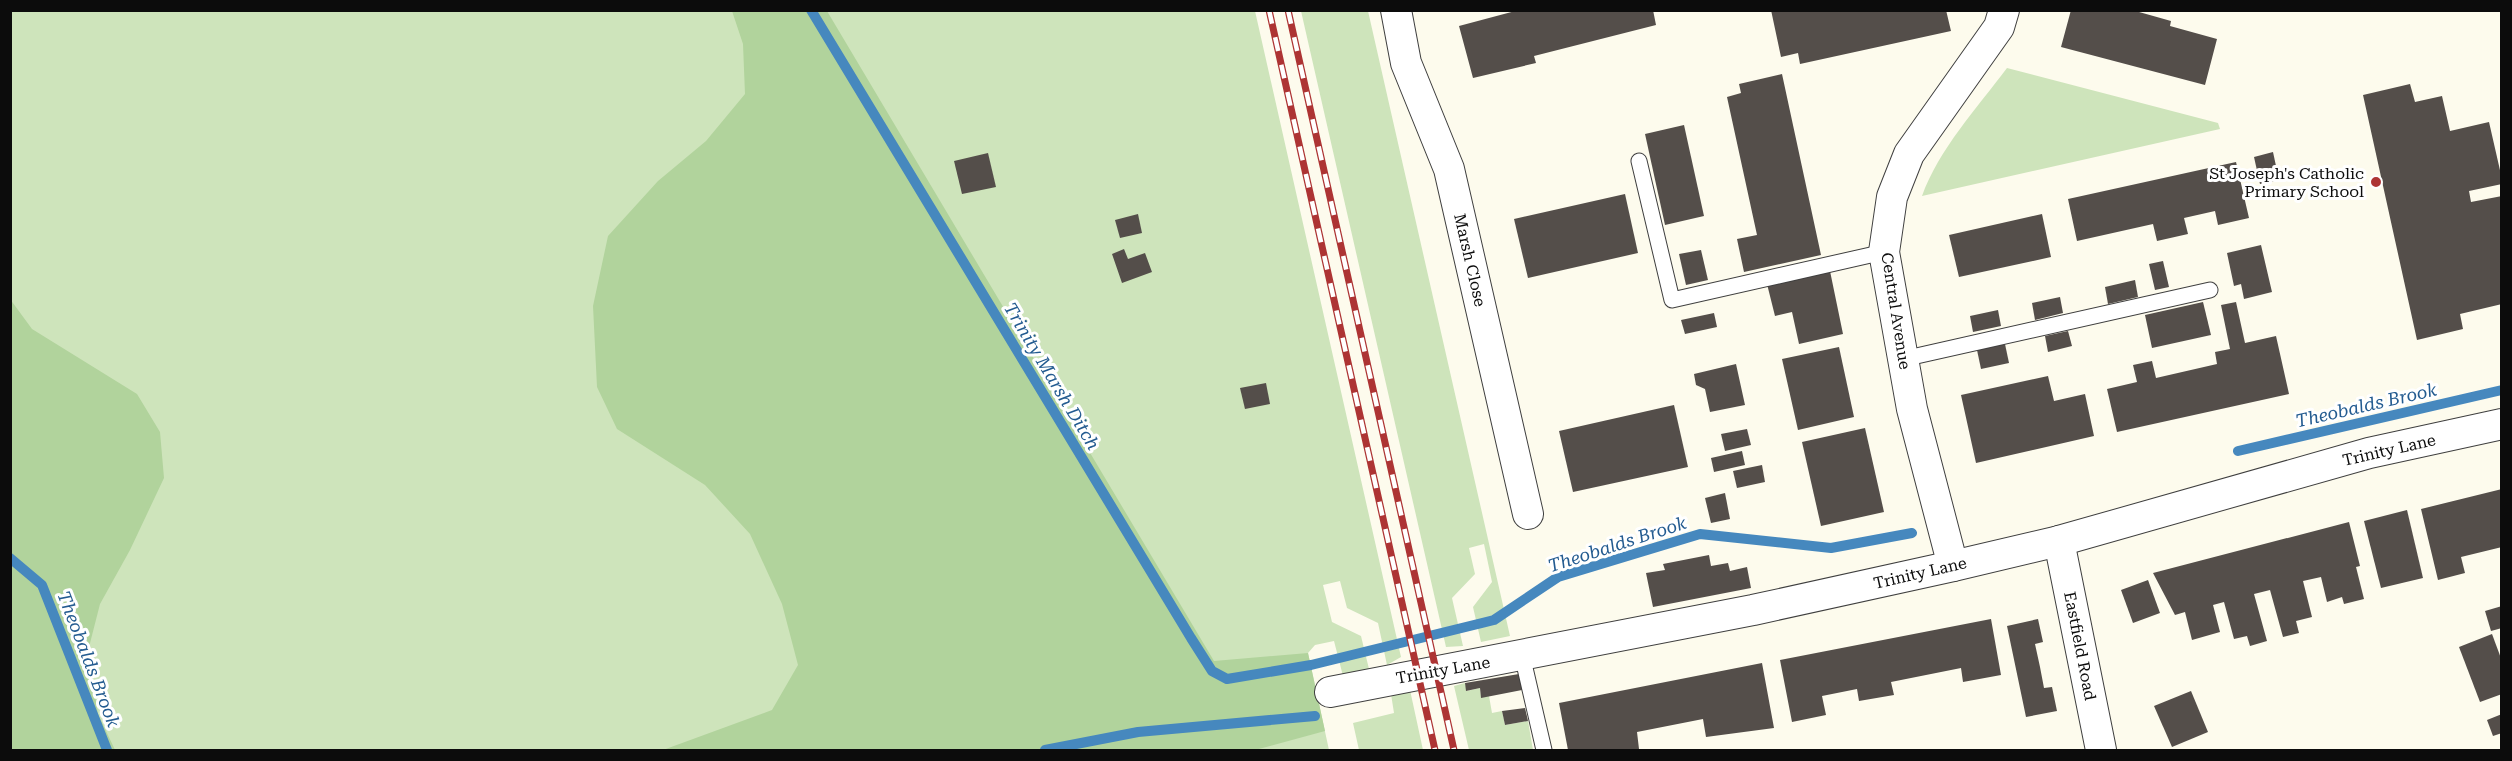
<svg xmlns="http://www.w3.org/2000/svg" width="2512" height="761" font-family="'Roboto Serif',serif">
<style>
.green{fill:#cee4bb}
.forest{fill:#b1d39c}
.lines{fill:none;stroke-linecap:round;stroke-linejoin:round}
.stream{stroke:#4688be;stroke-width:10}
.building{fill:#544e4a}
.service-casing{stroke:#3f3f3f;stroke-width:17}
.minor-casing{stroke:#3f3f3f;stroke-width:32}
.service{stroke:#fff;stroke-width:15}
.minor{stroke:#fff;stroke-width:30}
.rail-casing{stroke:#ad3434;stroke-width:7}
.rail{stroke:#fff;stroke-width:4.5;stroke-dasharray:14;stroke-linecap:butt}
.poi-dot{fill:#ad3434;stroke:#fff;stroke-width:2}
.labels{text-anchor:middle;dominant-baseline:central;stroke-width:6;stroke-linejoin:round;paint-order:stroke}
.poi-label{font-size:16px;fill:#0c0c0c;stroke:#fff;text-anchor:end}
.street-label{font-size:16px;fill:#0c0c0c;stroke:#fff}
.water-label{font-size:18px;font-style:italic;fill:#235b90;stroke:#fff}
</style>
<rect width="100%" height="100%" fill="#fdfbed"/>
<g class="green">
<path d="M 10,11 L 1255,11 L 1401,657 L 1387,665 L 1378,623 L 1347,608 L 1340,581 L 1323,585 L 1332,622 L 1361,636 L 1369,669 L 1343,676 L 1334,641 L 1315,645 L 1308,653 L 1329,750 L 11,750 Z"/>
<path d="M 1301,11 L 1368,11 L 1510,636 L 1481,642 L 1473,607 L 1492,582 L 1484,544 L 1469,548 L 1475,574 L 1452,598 L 1463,646 L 1446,647 Z"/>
<path d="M 2007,68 L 2218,123 L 2220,129 L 1922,196 C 1939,149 1977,108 2007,68 Z"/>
<path d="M 1465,683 L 1467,691 L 1480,688 L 1481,697 L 1489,696 L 1492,713 L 1502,711 L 1505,725 L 1528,721 L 1533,750 L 1469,750 L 1454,686 Z"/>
<path d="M 1410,690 L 1423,750 L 1359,750 L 1353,723 L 1394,713 L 1391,694 Z"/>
</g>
<g class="forest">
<path d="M 732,11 L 827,11 L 1214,661 L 1308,653 L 1325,731 L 1255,750 L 663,750 L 772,710 L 798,665 L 782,604 L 750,534 L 705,485 L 617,429 L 597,387 L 593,306 L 608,236 L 658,181 L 706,141 L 745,94 L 743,44 Z"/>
<path d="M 10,299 L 32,329 L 137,394 L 160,432 L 164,478 L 130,550 L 100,604 L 88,651 L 98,714 L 115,750 L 11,750 Z"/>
</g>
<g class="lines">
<g class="stream">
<path d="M 811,10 L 1191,638 L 1212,671 L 1227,679 L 1311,665 L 1482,623 L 1494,620 L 1558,577 L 1700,534 L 1831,548 L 1912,533"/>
<path d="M 2238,451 L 2502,390"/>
<path d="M 10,558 L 42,585 L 107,750"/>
<path d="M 1045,750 L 1138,732 L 1315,716"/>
</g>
</g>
<g class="building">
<path d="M 1519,10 L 1653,10 L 1656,25 L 1534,56 L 1536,63 L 1473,78 L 1459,26 Z"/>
<path d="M 1771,10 L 1946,10 L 1951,31 L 1800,64 L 1798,53 L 1781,57 Z"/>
<path d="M 2071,10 L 2132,10 L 2171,21 L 2170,26 L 2217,39 L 2205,85 L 2061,47 Z"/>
<path d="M 1782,74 L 1821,255 L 1744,272 L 1737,239 L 1757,235 L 1727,97 L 1741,93 L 1739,84 Z"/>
<path d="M 2410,84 L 2415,102 L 2442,96 L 2450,131 L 2489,122 L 2502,179 L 2502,184 L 2469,191 L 2471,202 L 2502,196 L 2502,304 L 2460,314 L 2463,329 L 2417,340 L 2363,95 Z"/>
<path d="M 1684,125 L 1704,216 L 1665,225 L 1645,134 Z"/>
<path d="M 2273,152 L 2279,180 L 2260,184 L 2254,157 Z"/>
<path d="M 988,153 L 996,187 L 962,194 L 954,161 Z"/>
<path d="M 2236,162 L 2249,218 L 2218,225 L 2215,211 L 2184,218 L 2188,234 L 2157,241 L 2153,224 L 2077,241 L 2068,199 Z"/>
<path d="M 1625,194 L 1638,253 L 1528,278 L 1514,219 Z"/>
<path d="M 1138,214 L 1142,233 L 1120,238 L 1115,220 Z"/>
<path d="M 2042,214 L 2051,257 L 1959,277 L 1949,235 Z"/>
<path d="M 2261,245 L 2272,292 L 2244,299 L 2241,284 L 2234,286 L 2227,253 Z"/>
<path d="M 1124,249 L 1128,259 L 1145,253 L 1152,272 L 1122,283 L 1112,254 Z"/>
<path d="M 1701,250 L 1708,280 L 1686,285 L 1679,254 Z"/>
<path d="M 2163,261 L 2169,287 L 2155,290 L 2149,264 Z"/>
<path d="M 1830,271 L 1843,334 L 1799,344 L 1792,312 L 1775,316 L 1767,284 Z"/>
<path d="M 2135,280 L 2138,297 L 2108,304 L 2105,287 Z"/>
<path d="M 2060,297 L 2063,313 L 2035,320 L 2032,303 Z"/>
<path d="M 2203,302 L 2211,335 L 2152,348 L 2145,315 Z"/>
<path d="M 2236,302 L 2245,343 L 2276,336 L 2289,394 L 2117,432 L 2107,389 L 2137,382 L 2133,365 L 2152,361 L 2156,378 L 2217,364 L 2215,352 L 2230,349 L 2221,305 Z"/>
<path d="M 1998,310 L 2001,326 L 1973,332 L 1970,316 Z"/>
<path d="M 1714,313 L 1717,327 L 1685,334 L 1681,320 Z"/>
<path d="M 2068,331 L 2072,346 L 2048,352 L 2045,336 Z"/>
<path d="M 2005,344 L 2009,363 L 1981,369 L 1977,350 Z"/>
<path d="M 1839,347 L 1854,417 L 1798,430 L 1782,359 Z"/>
<path d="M 1736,364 L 1745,405 L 1710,412 L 1705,389 L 1696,385 L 1694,374 Z"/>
<path d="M 2048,376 L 2054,401 L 2085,394 L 2094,436 L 1976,463 L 1961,395 Z"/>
<path d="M 1266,383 L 1270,404 L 1245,409 L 1240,388 Z"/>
<path d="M 1674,405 L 1688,467 L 1573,492 L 1559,431 Z"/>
<path d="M 1865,428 L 1884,512 L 1821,526 L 1802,442 Z"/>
<path d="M 1747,429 L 1751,445 L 1725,451 L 1721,434 Z"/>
<path d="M 1742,451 L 1745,465 L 1714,472 L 1711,458 Z"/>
<path d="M 1762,465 L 1765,482 L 1737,488 L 1733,471 Z"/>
<path d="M 2502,489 L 2502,547 L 2461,557 L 2465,573 L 2438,580 L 2421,509 Z"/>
<path d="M 1725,493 L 1730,519 L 1711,523 L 1705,498 Z"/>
<path d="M 2407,510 L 2423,578 L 2381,588 L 2364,521 Z"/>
<path d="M 2349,522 L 2360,566 L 2356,567 L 2364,599 L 2344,604 L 2342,597 L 2327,602 L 2321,577 L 2303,581 L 2312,617 L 2296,621 L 2299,633 L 2283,637 L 2270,590 L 2254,594 L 2267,641 L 2250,646 L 2247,636 L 2234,639 L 2224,602 L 2213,605 L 2220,632 L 2192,640 L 2185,612 L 2175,615 L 2153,573 Z"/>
<path d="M 1709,555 L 1711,566 L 1728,563 L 1730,571 L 1747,567 L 1751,588 L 1653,607 L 1646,573 L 1665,570 L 1663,564 Z"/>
<path d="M 2148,580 L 2160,613 L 2133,623 L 2121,590 Z"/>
<path d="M 2502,606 L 2502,628 L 2491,631 L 2485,611 Z"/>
<path d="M 1991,619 L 2001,675 L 1963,682 L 1961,668 L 1891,682 L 1894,695 L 1859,701 L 1857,689 L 1822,696 L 1826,715 L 1792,722 L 1780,660 Z"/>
<path d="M 2038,619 L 2043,642 L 2035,644 L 2040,667 L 2044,688 L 2052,687 L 2057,711 L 2026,717 L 2007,626 Z"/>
<path d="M 2492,634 L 2502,661 L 2502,694 L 2480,702 L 2459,647 Z"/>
<path d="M 1762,663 L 1774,728 L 1706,737 L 1703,719 L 1637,732 L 1639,749 L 1568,750 L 1559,703 Z"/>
<path d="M 1519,674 L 1522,690 L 1481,698 L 1480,688 L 1466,691 L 1465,683 Z"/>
<path d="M 2191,691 L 2208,732 L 2172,747 L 2154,706 Z"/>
<path d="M 1525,708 L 1528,721 L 1505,725 L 1502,711 Z"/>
<path d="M 2502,714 L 2502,733 L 2493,736 L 2487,720 Z"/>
</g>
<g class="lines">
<g class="service-casing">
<g id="service">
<path d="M 1639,161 L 1672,300 L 1884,252"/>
<path d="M 1903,359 L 2210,290"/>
<path d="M 1522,655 L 1544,750"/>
</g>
</g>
<g class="minor-casing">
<g id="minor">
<path d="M 1396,10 L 1406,63 L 1449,169 L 1528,514"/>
<path d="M 2059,541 L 2101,750"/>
<path d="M 1953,566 L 1912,409 L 1884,252 L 1892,197 L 1909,154 L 1999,27 L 2004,10"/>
<path d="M 1330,692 L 1753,610 L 1953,566 L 2059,541 L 2369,453 L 2502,424"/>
</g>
</g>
<use href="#service" class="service"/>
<use href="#minor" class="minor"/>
<g class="rail-casing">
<g id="rail">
<path d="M 1269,10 L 1435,750"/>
<path d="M 1288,10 L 1454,750"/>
</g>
</g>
<use href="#rail" class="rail"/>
</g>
<circle class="poi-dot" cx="2376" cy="182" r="6"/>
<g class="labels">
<g class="poi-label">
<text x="2364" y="173">St Joseph's Catholic<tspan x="2364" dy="18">Primary School</tspan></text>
</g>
<g class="street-label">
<text transform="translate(1470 260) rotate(77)">Marsh Close</text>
<text transform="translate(1896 311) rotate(81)">Central Avenue</text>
<text transform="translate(2389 450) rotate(-13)">Trinity Lane</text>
<text transform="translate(1920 573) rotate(-13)">Trinity Lane</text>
<text transform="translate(2080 646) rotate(79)">Eastfield Road</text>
<text transform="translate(1443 670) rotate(-10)">Trinity Lane</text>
</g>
<g class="water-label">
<text transform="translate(1052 376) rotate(59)">Trinity Marsh Ditch</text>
<text transform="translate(2366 405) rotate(-13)">Theobalds Brook</text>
<text transform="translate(1617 544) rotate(-18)">Theobalds Brook</text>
<text transform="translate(89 659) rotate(69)">Theobalds Brook</text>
</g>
</g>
<rect width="2512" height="761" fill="none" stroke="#0c0c0c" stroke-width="24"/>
</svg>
